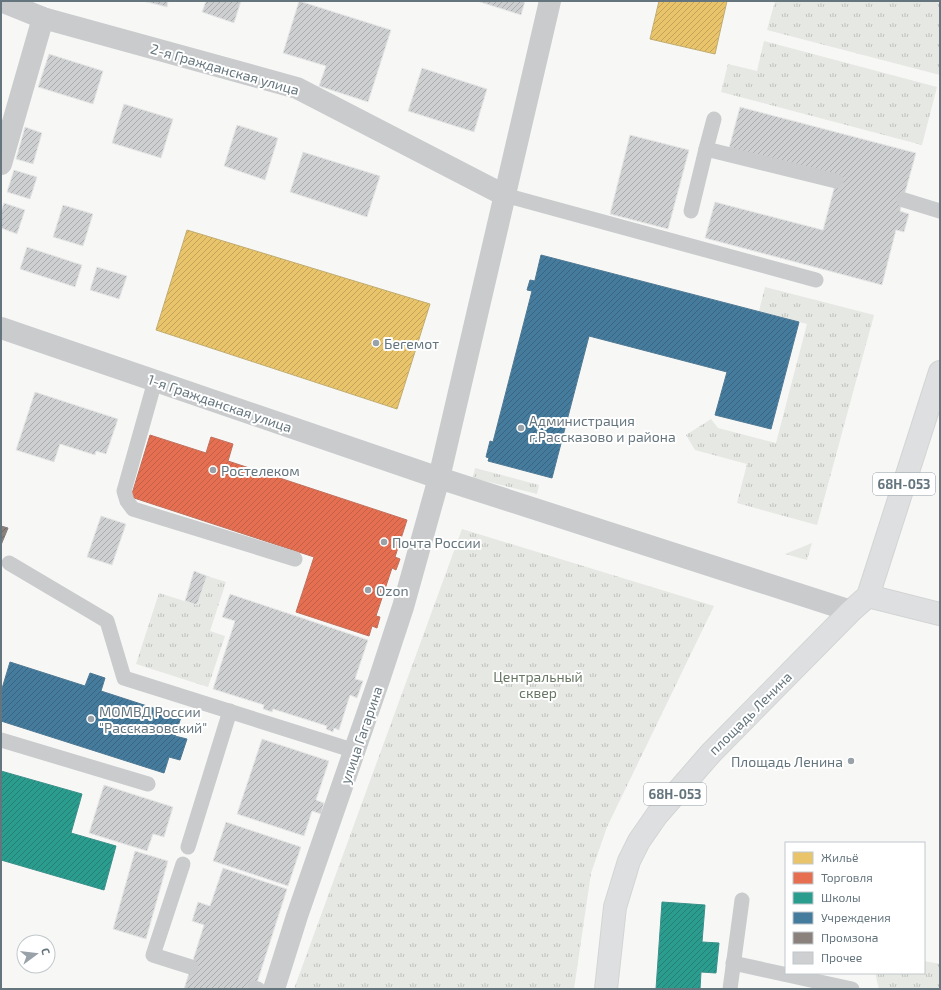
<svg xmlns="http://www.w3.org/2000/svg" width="941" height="990" font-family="'Exo 2',sans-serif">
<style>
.grass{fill:url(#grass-tufts)}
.homes{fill:url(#homes-hatch);stroke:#c1ac70}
.shops{fill:url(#shops-hatch);stroke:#c0715e}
.schools{fill:url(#schools-hatch);stroke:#3c918a}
.public{fill:url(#public-hatch);stroke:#4f7994}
.industry{fill:url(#industry-hatch);stroke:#7f7d7d}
.building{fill:url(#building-hatch);stroke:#e6e6e6}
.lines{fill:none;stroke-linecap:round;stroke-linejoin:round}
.secondary-casing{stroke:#d2d3d4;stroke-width:24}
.primary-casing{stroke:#d3d4d4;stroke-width:24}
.lane{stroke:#c9cbcc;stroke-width:15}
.street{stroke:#c9cbcc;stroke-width:22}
.secondary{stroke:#dedfe0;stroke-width:22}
.primary{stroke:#dedfe0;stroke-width:22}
.poi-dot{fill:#98a2a8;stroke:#fff;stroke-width:1.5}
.labels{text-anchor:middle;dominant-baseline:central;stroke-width:4;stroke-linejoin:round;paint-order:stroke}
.shield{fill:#fff;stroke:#939ea5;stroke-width:1}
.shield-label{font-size:13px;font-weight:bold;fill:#65757e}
.street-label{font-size:14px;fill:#65757e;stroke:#fff}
.poi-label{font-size:14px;fill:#65757e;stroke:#fff;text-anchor:start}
.park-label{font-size:14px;fill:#687763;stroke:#fff}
</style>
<defs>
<pattern id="grass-tufts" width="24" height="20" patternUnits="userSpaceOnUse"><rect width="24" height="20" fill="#e6e8e3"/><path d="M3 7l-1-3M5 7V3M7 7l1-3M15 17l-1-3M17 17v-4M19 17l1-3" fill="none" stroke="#bec1bd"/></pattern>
<pattern id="homes-hatch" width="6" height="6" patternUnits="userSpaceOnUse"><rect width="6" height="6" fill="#e9c46a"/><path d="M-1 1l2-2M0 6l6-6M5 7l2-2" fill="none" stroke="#c0a45c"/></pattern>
<pattern id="shops-hatch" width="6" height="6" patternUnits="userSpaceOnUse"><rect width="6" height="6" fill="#e76f51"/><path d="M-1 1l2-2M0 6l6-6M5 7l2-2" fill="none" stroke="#bf6048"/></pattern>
<pattern id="schools-hatch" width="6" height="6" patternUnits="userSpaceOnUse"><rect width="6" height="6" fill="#2a9d8f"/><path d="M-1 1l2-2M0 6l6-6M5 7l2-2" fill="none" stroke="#277e75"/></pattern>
<pattern id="public-hatch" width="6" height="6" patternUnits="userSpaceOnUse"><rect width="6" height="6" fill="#457b9d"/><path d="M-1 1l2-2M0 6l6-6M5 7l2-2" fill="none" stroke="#3b657f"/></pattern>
<pattern id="industry-hatch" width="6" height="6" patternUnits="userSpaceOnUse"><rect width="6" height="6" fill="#8a817c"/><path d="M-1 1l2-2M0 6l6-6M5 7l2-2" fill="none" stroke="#6f6a66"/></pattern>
<pattern id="building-hatch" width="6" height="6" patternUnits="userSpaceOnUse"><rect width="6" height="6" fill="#cdcfd0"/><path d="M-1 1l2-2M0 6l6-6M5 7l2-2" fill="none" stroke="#aaadae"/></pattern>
</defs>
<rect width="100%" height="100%" fill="#f7f7f6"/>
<g class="grass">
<path d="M 775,1 L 932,1 L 940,3 L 940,75 L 767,30 Z"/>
<path d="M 764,41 L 937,87 L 922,145 L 721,92 L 728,64 L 757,71 Z"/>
<path d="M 765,287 L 874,315 L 817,525 L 737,503 L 747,464 L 695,450 L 686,435 L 711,419 L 718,428 L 776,443 L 807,324 L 759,311 Z"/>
<path d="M 475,468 L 539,485 L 537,494 L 473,478 Z"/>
<path d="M 462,529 L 714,606 L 607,827 L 591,873 L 574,989 L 294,989 Z"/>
<path d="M 812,543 L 807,560 L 785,554 Z"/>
<path d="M 207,576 L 226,582 L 210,631 L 225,636 L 208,687 L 136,664 L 159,593 L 197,605 Z"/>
<path d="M 924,961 L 940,964 L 940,989 L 879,989 L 875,973 L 924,973 Z"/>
</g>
<g class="homes">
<path d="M 659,1 L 727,1 L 715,54 L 650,39 Z"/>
<path d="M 187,230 L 430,304 L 397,409 L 156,330 Z"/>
</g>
<path class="shops" d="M 150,435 L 206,453 L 211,437 L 233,444 L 228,461 L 407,520 L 395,557 L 400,559 L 396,570 L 392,568 L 376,616 L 380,617 L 377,628 L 372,626 L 369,636 L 296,612 L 314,557 L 131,497 Z"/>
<g class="schools">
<path d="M 1,771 L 82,794 L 71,833 L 116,846 L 104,890 L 1,860 Z"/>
<path d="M 662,902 L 705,905 L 702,942 L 719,943 L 716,973 L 701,972 L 700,989 L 656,989 Z"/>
</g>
<g class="public">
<path d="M 541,255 L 799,322 L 771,429 L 715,415 L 727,372 L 589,336 L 552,478 L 488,461 L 489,458 L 486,457 L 490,441 L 493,442 L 532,291 L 527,290 L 530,280 L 535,281 L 535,280 Z"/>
<path d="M 10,662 L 85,686 L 90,673 L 105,678 L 101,691 L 181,717 L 175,736 L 187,739 L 180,760 L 169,757 L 164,773 L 1,721 L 1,692 Z"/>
</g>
<path class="industry" d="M 1,526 L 8,528 L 1,545 Z"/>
<g class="building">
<path d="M 143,1 L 168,1 L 167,7 Z"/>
<path d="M 206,1 L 241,1 L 234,23 L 202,12 Z"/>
<path d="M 299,1 L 391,30 L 368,102 L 319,86 L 326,66 L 283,53 Z"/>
<path d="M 477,1 L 525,1 L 521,15 Z"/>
<path d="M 49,54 L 103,71 L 93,104 L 38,87 Z"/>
<path d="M 422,68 L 487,89 L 474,132 L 408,111 Z"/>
<path d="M 124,104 L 173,119 L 161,158 L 112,143 Z"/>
<path d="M 740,107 L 916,153 L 900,211 L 909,214 L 904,232 L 896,230 L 882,285 L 705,238 L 715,202 L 823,230 L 836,181 L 729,148 Z"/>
<path d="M 237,125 L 278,138 L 265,180 L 224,166 Z"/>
<path d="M 25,127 L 42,133 L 33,164 L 16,159 Z"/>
<path d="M 630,135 L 689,150 L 668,229 L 610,214 Z"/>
<path d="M 303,152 L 380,176 L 367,217 L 290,192 Z"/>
<path d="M 14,170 L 37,177 L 30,199 L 7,192 Z"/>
<path d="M 4,203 L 25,210 L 17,234 L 1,228 L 1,212 Z"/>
<path d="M 63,205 L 93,214 L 83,246 L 53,237 Z"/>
<path d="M 27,247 L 82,265 L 75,287 L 20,269 Z"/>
<path d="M 97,267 L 127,276 L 119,299 L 90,290 Z"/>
<path d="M 35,392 L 118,419 L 106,454 L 96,451 L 95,455 L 60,444 L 54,462 L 16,450 Z"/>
<path d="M 101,516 L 126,524 L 112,565 L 87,557 Z"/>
<path d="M 194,571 L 207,576 L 197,605 L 185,601 Z"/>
<path d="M 230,594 L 368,640 L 355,679 L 363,681 L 357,698 L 350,695 L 339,730 L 334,728 L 333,732 L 326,729 L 327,726 L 273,709 L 272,712 L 263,709 L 264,705 L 213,689 L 235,621 L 222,617 Z"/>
<path d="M 262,739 L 329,761 L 316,800 L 324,803 L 321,814 L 312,811 L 304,836 L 237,814 Z"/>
<path d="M 104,785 L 173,807 L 164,837 L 153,834 L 147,851 L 89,833 Z"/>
<path d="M 226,822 L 301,847 L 288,886 L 213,861 Z"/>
<path d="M 135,851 L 168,861 L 146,939 L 113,929 Z"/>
<path d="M 223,868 L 287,889 L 255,989 L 184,989 L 204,925 L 192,921 L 198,902 L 210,906 Z"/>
</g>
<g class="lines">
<g class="secondary-casing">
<path id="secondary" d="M 868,596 L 940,614"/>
</g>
<g class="primary-casing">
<path id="primary" d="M 606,989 L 615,907 L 629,861 L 639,841 L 657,815 L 711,753 L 851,611 L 868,596 L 940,372"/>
</g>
<g class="lane">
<path d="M 714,119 L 706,149 L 836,181"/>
<path d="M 504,195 L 816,280"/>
<path d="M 904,200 L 940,211"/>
<path d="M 691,211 L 706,149"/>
<path d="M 155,381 L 124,491 L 127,501 L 133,509 L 295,559"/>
<path d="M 9,563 L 107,621 L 124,678 L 355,751"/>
<path d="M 1,740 L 148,784"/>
<path d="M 188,847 L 230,711"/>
<path d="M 183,864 L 153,955 L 191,967"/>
<path d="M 733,963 L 852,989"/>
<path d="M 255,988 L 258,989"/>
<path d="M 730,989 L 742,900"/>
</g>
<g class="street">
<path d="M 1,1 L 43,18 L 297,88 L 504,195"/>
<path d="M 1,164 L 43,18"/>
<path d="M 1,328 L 439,478 L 851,611"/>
<path d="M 274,989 L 297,916 L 379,680 L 403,607 L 439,478 L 550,1"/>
</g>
<use href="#secondary" class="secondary"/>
<use href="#primary" class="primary"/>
</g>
<g class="poi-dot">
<circle cx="376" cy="343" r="4"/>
<circle cx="521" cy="428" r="4"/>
<circle cx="213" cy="470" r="4"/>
<circle cx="384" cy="542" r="4"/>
<circle cx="368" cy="590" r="4"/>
<circle cx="91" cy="719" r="4"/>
<circle cx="851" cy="761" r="4"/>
</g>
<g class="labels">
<g class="shield">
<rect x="873" y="473" width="62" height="22" rx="3"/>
<rect x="644" y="783" width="62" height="22" rx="3"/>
</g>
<g class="shield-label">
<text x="904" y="484">68Н-053</text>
<text x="675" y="794">68Н-053</text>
</g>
<g class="street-label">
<text transform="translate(225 69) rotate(16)">2-я Гражданская улица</text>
<text transform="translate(220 403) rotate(19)">1-я Гражданская улица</text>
<text transform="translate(750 713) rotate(-45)">площадь Ленина</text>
<text transform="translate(361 735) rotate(-71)">улица Гагарина</text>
</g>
<g class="poi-label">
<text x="384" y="343">Бегемот</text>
<text x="529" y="420">Администрация<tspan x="529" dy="16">г.Рассказово и района</tspan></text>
<text x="221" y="470">Ростелеком</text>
<text x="392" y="542">Почта России</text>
<text x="376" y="590">Ozon</text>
<text x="99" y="711">МОМВД России<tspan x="99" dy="16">"Рассказовский"</tspan></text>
<text x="843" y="761" text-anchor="end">Площадь Ленина</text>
</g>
<g class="park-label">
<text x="538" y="676">Центральный<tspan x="538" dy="16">сквер</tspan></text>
</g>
</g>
<rect width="941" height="990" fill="none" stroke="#65757e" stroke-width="4"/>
<rect x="785" y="842" width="140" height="132" fill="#ffffff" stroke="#c1c8cb"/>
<rect x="793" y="852" width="20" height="12" fill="#e9c46a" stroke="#c1c8cb"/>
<text x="821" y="862" font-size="12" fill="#65757e">Жильё</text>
<rect x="793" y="872" width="20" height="12" fill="#e76f51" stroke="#c1c8cb"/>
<text x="821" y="882" font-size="12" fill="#65757e">Торговля</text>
<rect x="793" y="892" width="20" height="12" fill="#2a9d8f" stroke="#c1c8cb"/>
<text x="821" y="902" font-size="12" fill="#65757e">Школы</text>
<rect x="793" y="912" width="20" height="12" fill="#457b9d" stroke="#c1c8cb"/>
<text x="821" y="922" font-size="12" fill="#65757e">Учреждения</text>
<rect x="793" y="932" width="20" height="12" fill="#8a817c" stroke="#c1c8cb"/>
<text x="821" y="942" font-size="12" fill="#65757e">Промзона</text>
<rect x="793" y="952" width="20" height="12" fill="#cdcfd0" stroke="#c1c8cb"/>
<text x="821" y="962" font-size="12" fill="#65757e">Прочее</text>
<g transform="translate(36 954) rotate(75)"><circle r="19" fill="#ffffff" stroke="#c1c8cb"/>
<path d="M0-3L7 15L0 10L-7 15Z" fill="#98a2a8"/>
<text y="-6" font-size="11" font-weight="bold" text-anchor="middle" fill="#65757e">С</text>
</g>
</svg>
